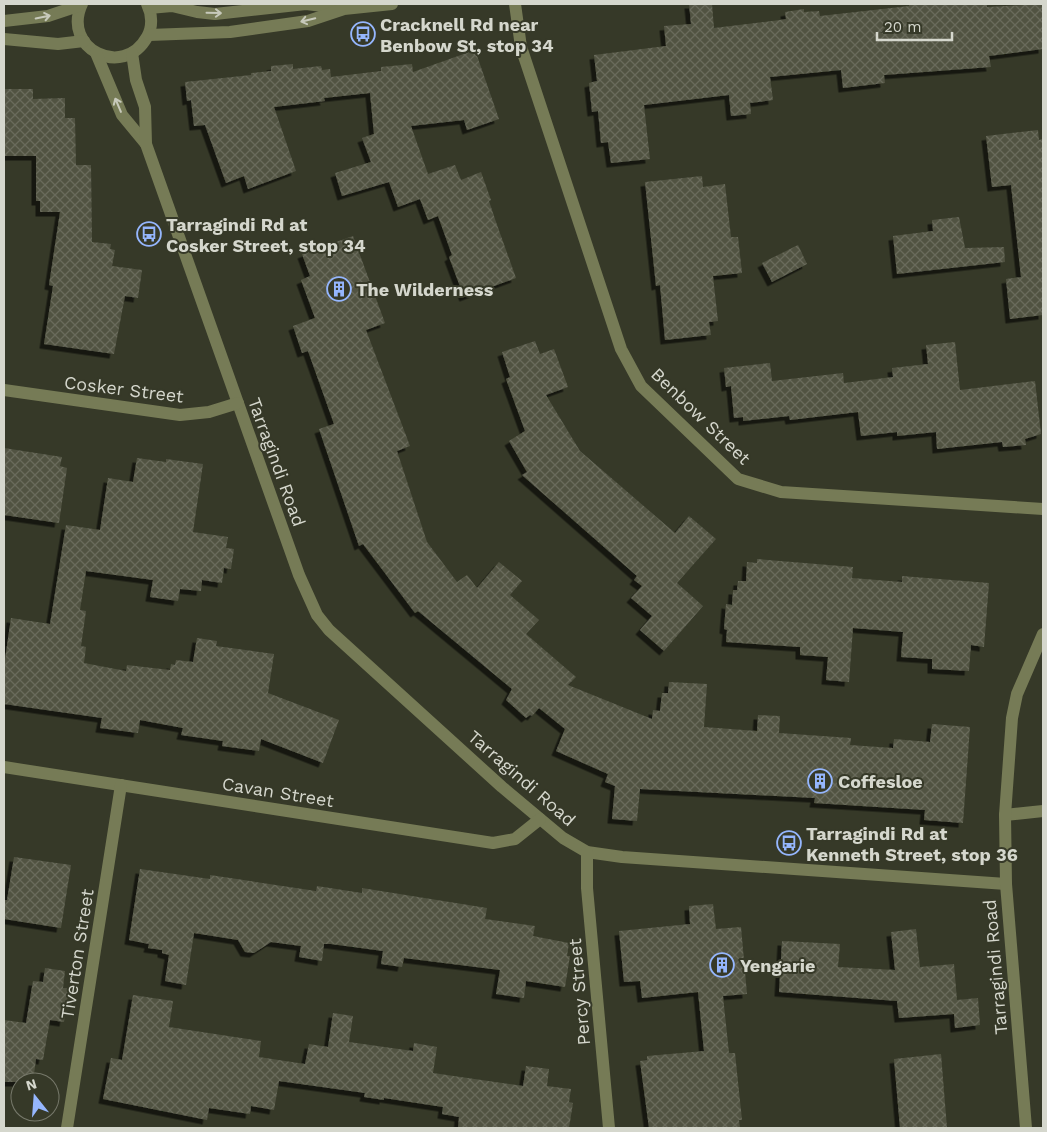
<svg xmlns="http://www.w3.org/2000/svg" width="1047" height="1132" font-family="'Work Sans',sans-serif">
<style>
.building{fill:url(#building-cross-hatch);filter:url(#shadow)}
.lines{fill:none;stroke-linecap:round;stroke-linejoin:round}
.minor{stroke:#767b56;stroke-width:12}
.oneway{stroke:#c7c9bb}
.labels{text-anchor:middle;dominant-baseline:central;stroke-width:4;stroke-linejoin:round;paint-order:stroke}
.poi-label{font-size:18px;font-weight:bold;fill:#d5d7cd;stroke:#363928;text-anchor:start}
.street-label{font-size:18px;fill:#d5d7cd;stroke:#363928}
</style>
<defs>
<pattern id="building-cross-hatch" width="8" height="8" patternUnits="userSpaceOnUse" patternTransform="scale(1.25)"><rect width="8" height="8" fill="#515342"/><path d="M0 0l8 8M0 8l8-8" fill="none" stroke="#696b5c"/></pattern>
<filter id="shadow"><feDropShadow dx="-4.5" dy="4.5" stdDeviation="0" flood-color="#0009"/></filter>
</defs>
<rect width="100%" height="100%" fill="#363928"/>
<g class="building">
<path d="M 689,4 L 712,4 L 714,28 L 780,20 L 786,19 L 785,12 L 804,9 L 804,12 L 819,11 L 820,16 L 909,6 L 909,4 L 987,4 L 987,7 L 1043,4 L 1043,49 L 989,56 L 991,67 L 884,75 L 885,83 L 843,88 L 841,70 L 770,77 L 773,100 L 750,103 L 751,114 L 731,116 L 729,95 L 644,105 L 650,159 L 611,163 L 608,142 L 601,143 L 598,111 L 592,112 L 589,83 L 597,81 L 594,55 L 666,46 L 664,26 L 691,24 Z"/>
<path d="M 475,50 L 499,119 L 467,130 L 464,120 L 411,126 L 428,174 L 455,165 L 461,180 L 481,172 L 491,200 L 489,201 L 496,222 L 516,278 L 464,297 L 449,257 L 452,255 L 438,216 L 428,220 L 420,199 L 398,207 L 389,182 L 342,196 L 335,173 L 371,162 L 362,138 L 374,134 L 370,93 L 324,98 L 325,101 L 274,107 L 296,171 L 248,189 L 244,176 L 226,183 L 205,125 L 194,126 L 191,100 L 187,101 L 185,82 L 251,75 L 251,73 L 271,71 L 271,66 L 293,64 L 293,69 L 321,66 L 322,70 L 330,69 L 331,77 L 381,71 L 381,67 L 412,64 L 413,72 Z"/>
<path d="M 4,89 L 33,89 L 33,99 L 65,98 L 65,118 L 75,118 L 76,165 L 91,165 L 92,242 L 111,244 L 110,249 L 115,250 L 112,266 L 142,270 L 138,298 L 125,296 L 114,354 L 44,344 L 53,286 L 49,285 L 60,212 L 40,212 L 40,201 L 36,201 L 36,156 L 4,156 Z"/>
<path d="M 1038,130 L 1039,140 L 1043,139 L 1043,315 L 1010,319 L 1006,279 L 1021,277 L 1011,185 L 992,187 L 986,136 Z"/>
<path d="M 702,176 L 703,187 L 725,184 L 731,237 L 738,237 L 742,273 L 713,276 L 718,321 L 709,322 L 711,335 L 665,340 L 660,285 L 656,286 L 645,182 Z"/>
<path d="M 959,217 L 965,248 L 1004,247 L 1005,262 L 897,274 L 893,236 L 933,231 L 932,220 Z"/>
<path d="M 353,236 L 385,323 L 366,330 L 410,446 L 397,451 L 427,542 L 457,582 L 467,575 L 477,588 L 499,562 L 522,581 L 510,595 L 539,620 L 526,634 L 576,677 L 568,685 L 652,719 L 653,710 L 660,711 L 662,693 L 668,693 L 669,682 L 707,684 L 704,727 L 757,731 L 758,715 L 780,716 L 779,733 L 851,738 L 850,745 L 893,748 L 894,739 L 930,742 L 932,724 L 970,727 L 963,823 L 924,820 L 925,810 L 814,803 L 815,798 L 640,789 L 637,821 L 612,819 L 615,786 L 605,782 L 608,774 L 556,751 L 565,729 L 539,708 L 532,716 L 530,715 L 526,718 L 506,700 L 512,689 L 418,611 L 415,613 L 363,544 L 359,546 L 319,429 L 334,424 L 308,351 L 302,353 L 293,326 L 315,318 L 301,280 L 310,276 L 302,254 Z"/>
<path d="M 798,245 L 807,264 L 772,282 L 762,263 Z"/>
<path d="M 535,341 L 540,354 L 554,349 L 568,387 L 546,395 L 580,451 L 675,533 L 689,516 L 716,539 L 677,583 L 703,606 L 664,651 L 640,630 L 652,616 L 631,598 L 642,586 L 634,580 L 637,576 L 522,475 L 527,472 L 509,441 L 525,431 L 506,379 L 510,377 L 502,352 Z"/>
<path d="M 955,342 L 960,390 L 1035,381 L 1041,434 L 1025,439 L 1026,445 L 1003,447 L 1002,442 L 937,449 L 936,432 L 897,436 L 897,432 L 861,436 L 858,412 L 790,420 L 789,416 L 743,421 L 743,417 L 734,418 L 731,386 L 726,387 L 724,368 L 770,363 L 772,381 L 843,373 L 844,383 L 893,377 L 892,368 L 928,364 L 926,345 Z"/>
<path d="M 4,448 L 62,457 L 60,466 L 67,468 L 59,523 L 4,515 Z"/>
<path d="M 137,458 L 166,462 L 166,459 L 203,464 L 193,532 L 228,537 L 226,548 L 234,549 L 231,569 L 224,568 L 222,583 L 202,580 L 201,591 L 180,589 L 178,601 L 150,597 L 153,580 L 86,571 L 80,610 L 86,611 L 81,646 L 86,647 L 84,663 L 126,671 L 127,665 L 170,670 L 171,664 L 175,665 L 176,660 L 193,662 L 197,638 L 217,641 L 216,646 L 274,654 L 268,693 L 339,720 L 323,763 L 261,739 L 259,751 L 222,746 L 223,741 L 181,735 L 183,728 L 140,720 L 138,733 L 100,728 L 102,718 L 4,704 L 4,666 L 11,618 L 50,624 L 66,525 L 100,530 L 108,478 L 133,482 Z"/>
<path d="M 757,559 L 853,567 L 852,578 L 902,582 L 902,576 L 989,583 L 984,647 L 971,645 L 969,671 L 932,669 L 932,659 L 901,657 L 903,632 L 853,628 L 849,682 L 826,680 L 828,657 L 800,655 L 800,647 L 726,642 L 727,630 L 724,629 L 726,604 L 732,605 L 733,590 L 737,590 L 738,581 L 746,581 L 747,562 L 757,563 Z"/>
<path d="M 14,857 L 71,865 L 61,928 L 4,919 L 4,900 L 7,900 Z"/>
<path d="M 140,869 L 210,879 L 210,875 L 316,891 L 317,886 L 362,893 L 362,888 L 487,908 L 485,919 L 535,926 L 533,936 L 569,943 L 567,956 L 570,956 L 565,987 L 526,981 L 524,998 L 496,994 L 500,970 L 404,958 L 402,967 L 381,964 L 383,951 L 331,944 L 324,944 L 322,961 L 299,957 L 301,946 L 271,942 L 254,953 L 245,952 L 238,940 L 194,933 L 186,985 L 165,981 L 169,955 L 162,953 L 162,950 L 148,948 L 149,944 L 129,940 Z"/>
<path d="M 713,904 L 716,929 L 741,927 L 747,994 L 723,996 L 729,1053 L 735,1053 L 742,1120 L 739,1120 L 740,1128 L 649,1128 L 640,1061 L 647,1060 L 647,1056 L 704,1051 L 698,992 L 642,998 L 640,981 L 624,982 L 619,931 L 690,924 L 689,906 Z"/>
<path d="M 916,929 L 920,967 L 954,964 L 957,1000 L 978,998 L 980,1025 L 955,1028 L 954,1014 L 899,1018 L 897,1001 L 779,992 L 782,941 L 840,944 L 838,967 L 895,970 L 891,932 Z"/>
<path d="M 45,968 L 65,971 L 63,988 L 69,988 L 64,1022 L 50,1020 L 43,1060 L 36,1059 L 33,1082 L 4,1082 L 4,1020 L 26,1023 L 33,981 L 43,982 Z"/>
<path d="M 133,995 L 173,1001 L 169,1027 L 261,1041 L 259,1057 L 305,1064 L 309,1044 L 328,1047 L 333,1013 L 353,1016 L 349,1042 L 413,1051 L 414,1043 L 437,1047 L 433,1073 L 523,1086 L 526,1066 L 549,1069 L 547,1086 L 571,1089 L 569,1102 L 573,1103 L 569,1128 L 458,1128 L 459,1117 L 442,1114 L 443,1107 L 384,1098 L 384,1100 L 364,1097 L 365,1093 L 279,1081 L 274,1110 L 251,1106 L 250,1114 L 209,1108 L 207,1120 L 103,1099 L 111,1058 L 122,1060 Z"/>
<path d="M 941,1054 L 947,1128 L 900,1128 L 894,1059 Z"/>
</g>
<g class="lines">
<g class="minor">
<path d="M 82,4 C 61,48 123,80 147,37 C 153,27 152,14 147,4"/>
<path d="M 515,4 L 521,47 L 621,349 L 641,386 L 738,479 L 781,492 L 1043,509"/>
<path d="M 149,8 L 172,6 L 197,12 L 215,14 L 306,4 L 340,8"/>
<path d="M 4,21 L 48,16 L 81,5"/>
<path d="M 149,35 L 230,32 L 308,21 L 344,9 L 392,4"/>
<path d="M 4,39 L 58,44 L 84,41"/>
<path d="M 96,53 L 122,115 L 146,144"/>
<path d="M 132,53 L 136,80 L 145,107 L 146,144 L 299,575 L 317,615 L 329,630 L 502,787 L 563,838 L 587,852 L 622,857 L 1006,884"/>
<path d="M 4,390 L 180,415 L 209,412 L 238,403"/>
<path d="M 4,767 L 493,843 L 515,839 L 540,819"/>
<path d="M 1005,815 L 1043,811"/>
<path d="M 587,852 L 587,888 L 609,1128"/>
<path d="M 67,1128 L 121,785"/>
<path d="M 1026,1128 L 1006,884 L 1005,815 L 1012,718 L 1017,694 L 1043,634"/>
</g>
</g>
<defs><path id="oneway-shaft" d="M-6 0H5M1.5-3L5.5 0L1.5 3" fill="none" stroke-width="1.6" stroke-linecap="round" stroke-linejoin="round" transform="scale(1.25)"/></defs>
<g class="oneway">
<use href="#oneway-shaft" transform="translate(214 13) rotate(1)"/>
<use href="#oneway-shaft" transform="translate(43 17) rotate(-12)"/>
<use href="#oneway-shaft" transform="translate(308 20) rotate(166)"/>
<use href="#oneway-shaft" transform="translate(118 105) rotate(-113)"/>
</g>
<defs>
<g id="bus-ring" transform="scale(1.25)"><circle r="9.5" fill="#363928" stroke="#95b6fd" stroke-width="1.5"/><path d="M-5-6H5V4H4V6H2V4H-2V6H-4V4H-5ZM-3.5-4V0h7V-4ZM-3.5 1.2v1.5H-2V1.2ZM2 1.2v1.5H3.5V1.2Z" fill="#95b6fd"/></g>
<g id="building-ring" transform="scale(1.25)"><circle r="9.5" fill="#363928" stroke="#95b6fd" stroke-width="1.5"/><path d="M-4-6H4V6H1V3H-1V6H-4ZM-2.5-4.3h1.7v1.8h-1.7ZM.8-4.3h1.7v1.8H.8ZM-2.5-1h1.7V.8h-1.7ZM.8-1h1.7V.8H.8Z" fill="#95b6fd"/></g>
</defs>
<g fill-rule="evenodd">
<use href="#bus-ring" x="363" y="34"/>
<use href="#bus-ring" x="149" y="234"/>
<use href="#building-ring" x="339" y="289"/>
<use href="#building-ring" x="820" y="781"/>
<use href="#bus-ring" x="789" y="843"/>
<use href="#building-ring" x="722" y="965"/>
</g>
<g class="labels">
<g class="poi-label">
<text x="380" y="24">Cracknell Rd near<tspan x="380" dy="21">Benbow St, stop 34</tspan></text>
<text x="166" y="224">Tarragindi Rd at<tspan x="166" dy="21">Cosker Street, stop 34</tspan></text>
<text x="356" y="289">The Wilderness</text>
<text x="838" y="781">Coffesloe</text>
<text x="806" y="833">Tarragindi Rd at<tspan x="806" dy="21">Kenneth Street, stop 36</tspan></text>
<text x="740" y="965">Yengarie</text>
</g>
<g class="street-label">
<text transform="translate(124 389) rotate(7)">Cosker Street</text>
<text transform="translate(701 416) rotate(44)">Benbow Street</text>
<text transform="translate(277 462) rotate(70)">Tarragindi Road</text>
<text transform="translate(522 778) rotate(41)">Tarragindi Road</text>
<text transform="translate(278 792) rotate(9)">Cavan Street</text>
<text transform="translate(77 954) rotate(-81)">Tiverton Street</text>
<text transform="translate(995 967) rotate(-95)">Tarragindi Road</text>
<text transform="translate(579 992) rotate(-95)">Percy Street</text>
</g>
</g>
<rect width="1047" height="1132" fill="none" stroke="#d5d7cd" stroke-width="10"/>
<g transform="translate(35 1097) rotate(343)"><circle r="24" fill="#363928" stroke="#76786a"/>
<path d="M0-4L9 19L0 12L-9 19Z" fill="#95b6fd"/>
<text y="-8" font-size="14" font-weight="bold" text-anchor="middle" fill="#d5d7cd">N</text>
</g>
<path d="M877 32v8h75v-8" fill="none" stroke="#d5d7cd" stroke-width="2.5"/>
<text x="884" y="32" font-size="15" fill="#d5d7cd" stroke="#363928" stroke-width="4" paint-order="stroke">20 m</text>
</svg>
